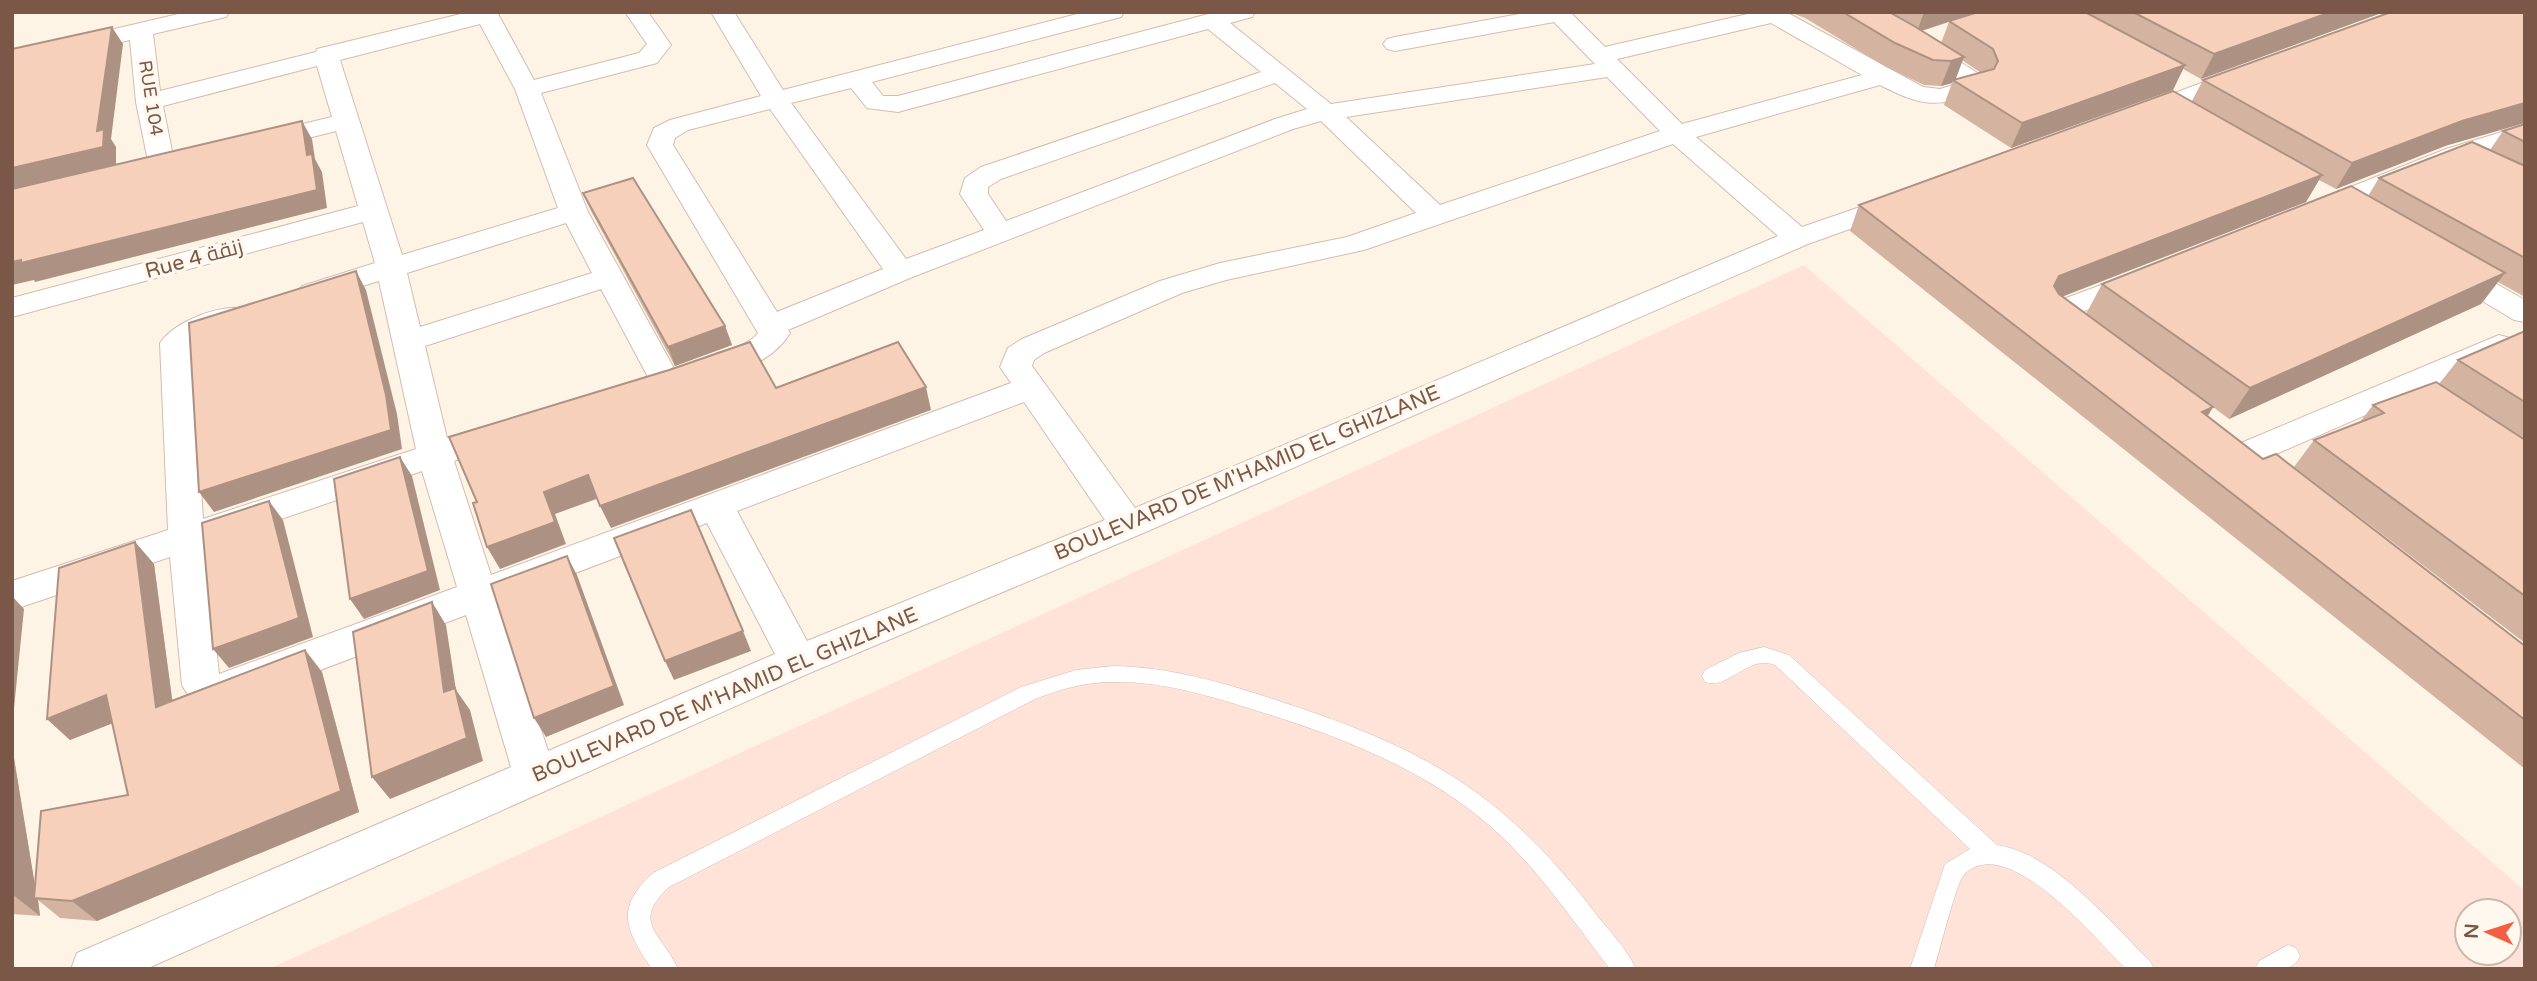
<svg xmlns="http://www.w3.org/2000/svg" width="2537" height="981" font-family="'Varela Round',Cairo,sans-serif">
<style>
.commercial{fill:#ffe3d9;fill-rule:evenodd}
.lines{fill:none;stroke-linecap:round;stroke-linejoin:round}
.lane-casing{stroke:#d4bcad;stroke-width:1}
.street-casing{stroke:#d4bcad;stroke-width:2}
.lane{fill:#fff;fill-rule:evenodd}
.street{fill:#fff;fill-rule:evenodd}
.wall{fill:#d4b3a1;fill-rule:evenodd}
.shaded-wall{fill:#ad9283}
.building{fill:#f7d0bb;stroke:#ad9283;stroke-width:2}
.labels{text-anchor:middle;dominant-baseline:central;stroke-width:7;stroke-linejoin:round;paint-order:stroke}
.far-street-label{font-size:18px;fill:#7b5747;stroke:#fff8ee}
.street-label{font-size:21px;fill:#7b5747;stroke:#fff8ee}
</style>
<rect width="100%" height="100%" fill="#fef4e6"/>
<path class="commercial" d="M 1804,265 L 2525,891 L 2525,969 L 269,969 ZM 2467,911 L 2509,911 L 2509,953 L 2467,953 Z"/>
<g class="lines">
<g class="lane-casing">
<g id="lane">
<path d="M 1764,647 L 1789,655 L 1997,845 C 2054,853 2110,922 2150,961 L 2154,969 L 2126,969 C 2098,941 2004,828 1963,876 C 1956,885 1939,953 1934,969 L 1910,969 L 1945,864 L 1970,849 L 1775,665 C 1748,654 1729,690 1705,682 L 1702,676 L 1705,670 L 1739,653 Z"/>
<path d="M 1113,666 C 1170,667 1225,683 1279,701 C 1420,747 1500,789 1592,909 C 1606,928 1626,947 1636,969 L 1610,969 C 1572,920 1537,867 1490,826 C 1422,767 1334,734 1248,708 C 1204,694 1159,681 1113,682 C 1086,682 1060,689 1035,699 L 669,887 C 630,923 662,933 678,969 L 652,969 C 626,931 614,908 653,873 L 1021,687 L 1076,670 Z"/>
<path d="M 2288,945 L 2296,948 L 2300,956 C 2292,974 2272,969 2255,969 L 2259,961 Z"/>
</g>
</g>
<g class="street-casing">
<g id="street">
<path d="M 187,12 L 229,12 L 226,17 L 153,34 L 160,91 L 316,52 L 317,49 L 469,12 L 497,12 L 534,80 L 639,53 L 647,44 L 625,12 L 648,12 L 671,45 L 657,63 L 541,93 L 588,212 L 682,383 L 677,390 L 666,394 L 655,390 L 601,289 L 425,346 L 447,438 L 500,422 L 512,425 L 517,433 L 512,441 L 454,461 L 491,575 L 1011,383 L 1000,367 L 1008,348 L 1022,339 L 1160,281 L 1220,263 L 1347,237 L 1416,213 L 1321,121 L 1293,129 L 910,278 L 788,330 L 790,333 C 775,359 729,382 700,374 L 695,367 C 707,349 742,353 758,333 L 647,145 L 654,128 L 670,120 L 761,96 L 711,12 L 734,12 L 783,90 L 1085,12 L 1124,12 L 1121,17 L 872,82 L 883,96 L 898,96 L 1216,12 L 1255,12 L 1252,17 L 1230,23 L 1331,104 L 1595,64 L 1554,22 L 1395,51 L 1387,49 L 1383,44 L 1387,39 L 1395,37 L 1530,12 L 1570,12 L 1605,47 L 1756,12 L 1786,12 L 1923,87 L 1940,89 L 1960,83 L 1907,48 L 1851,17 L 1848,12 L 1877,12 L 1923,38 L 1982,76 L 1986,87 L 1983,92 C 1936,107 1925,108 1880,85 L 1696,137 L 1802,227 L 1898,194 L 1908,196 L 1912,202 L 1908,208 L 1808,244 L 1141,534 L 812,672 L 146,969 L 71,969 L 77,953 L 511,767 L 466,615 L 241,700 C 218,708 195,710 182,685 L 170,557 L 12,610 L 12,581 L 168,530 L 160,343 C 175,321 222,303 247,309 L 251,316 C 242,330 208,332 192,345 L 203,519 L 416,449 L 379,281 L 313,301 L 302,298 L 298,292 L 302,286 L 375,263 L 363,222 L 12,317 L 12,298 L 358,206 L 336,131 L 261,150 L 252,148 L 248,142 L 252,136 L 332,117 L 317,66 L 163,106 L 175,166 L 172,172 L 162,174 L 152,172 L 149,166 L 136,102 L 130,40 L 12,67 L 12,53 ZM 1771,23 L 1862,75 L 1682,124 L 1617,59 ZM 480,24 L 515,89 L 558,208 L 402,255 L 340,60 ZM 1208,29 L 1261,72 L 981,167 L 965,178 L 960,194 L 984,230 L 906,259 L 791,103 L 851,88 L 867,108 L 898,112 ZM 1607,77 L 1660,131 L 1440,205 L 1346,117 ZM 1275,83 L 1307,109 L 1275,119 L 1006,221 L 988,194 L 988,187 L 1001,179 ZM 770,109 L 883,269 L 777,312 L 673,145 L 675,138 L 688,130 ZM 1673,144 L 1778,236 L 1135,508 L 1032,366 L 1034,360 L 1044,353 L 1182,293 L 1226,280 L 1364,250 ZM 566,223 L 592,273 L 420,327 L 407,273 ZM 1024,402 L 1105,520 L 807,641 L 737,511 ZM 422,471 L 457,587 L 219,674 L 205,545 ZM 707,523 L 775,654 L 548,751 L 499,602 Z"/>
<path d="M 2243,67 L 2252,69 L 2255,74 L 2252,79 L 2151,119 L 2142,122 L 2133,119 L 2129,114 L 2133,109 Z"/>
<path d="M 2525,125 L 2525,142 L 2464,161 L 2328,216 L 2318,218 L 2308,216 L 2304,210 L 2308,204 L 2446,149 Z"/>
<path d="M 2449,260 L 2459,263 L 2525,300 L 2525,322 L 2514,320 L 2439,275 L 2434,269 L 2439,263 Z"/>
<path d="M 2139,271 L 2150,274 L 2154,280 L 2150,286 L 2058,321 L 2047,319 L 2043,312 L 2047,305 Z"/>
<path d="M 2499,335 L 2510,338 L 2515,345 L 2510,352 L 2260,461 L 2248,465 L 2236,461 L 2231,453 L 2236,445 Z"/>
</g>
</g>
<use href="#lane" class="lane"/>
<use href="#street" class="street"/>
</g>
<g class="wall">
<path d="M 1789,12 L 2384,12 L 2201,79 L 2183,69 L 2173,90 L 2011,148 L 1944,105 L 1952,83 L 1941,86 L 1924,85 L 1886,67 L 1805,18 ZM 1949,22 L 1941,43 L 1922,31 ZM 1962,60 L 1981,73 L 1955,79 Z"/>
<path d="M 2203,80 L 2445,146 L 2336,189 L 2319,180 L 2306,202 L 2062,296 L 2086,314 L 2102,284 L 2368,196 L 2379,178 L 2490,150 L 2503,131 L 2525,124 L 2525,297 L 2498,282 L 2481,304 L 2229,419 L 2213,407 L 2208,416 L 2263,459 L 2525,646 L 2525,769 L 1850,231 L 1859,205 L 2192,101 Z"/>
<path d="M 583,193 L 725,326 L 732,345 L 675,366 L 591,211 Z"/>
<path d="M 2525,331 L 2525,643 L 2294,467 L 2314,440 L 2360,422 L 2373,405 L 2439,384 L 2458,360 Z"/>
<path d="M 135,542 L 154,564 L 172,700 L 305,650 L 322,672 L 359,812 L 97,921 L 60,918 L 38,900 L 40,916 L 12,914 L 12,746 L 35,886 L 128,795 L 113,723 L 70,740 L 47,719 Z"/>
</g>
<g class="shaded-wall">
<path d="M 1924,12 L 1979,12 L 1917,32 Z"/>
<path d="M 2331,12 L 2384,12 L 2201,79 L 2214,54 Z"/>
<path d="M 112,27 L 123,44 L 111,139 L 116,147 L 116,165 L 12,189 L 12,168 L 97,131 Z"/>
<path d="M 1964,57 L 1955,81 L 1953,80 L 1952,83 L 1941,86 L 1951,61 Z"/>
<path d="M 2185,65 L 2173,90 L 2011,148 L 2022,123 Z"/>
<path d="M 2525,103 L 2525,123 L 2445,146 L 2336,189 L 2352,163 L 2462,121 Z"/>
<path d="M 302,121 L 312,139 L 315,159 L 322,172 L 327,208 L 35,282 L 34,280 L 12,285 L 12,262 L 307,155 Z"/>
<path d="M 2322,175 L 2306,202 L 2046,303 L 2059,276 Z"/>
<path d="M 356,271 L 366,290 L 397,414 L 402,449 L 214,512 L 199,492 Z"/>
<path d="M 2505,273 L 2481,304 L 2229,419 L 2250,388 Z"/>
<path d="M 725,326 L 732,345 L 675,366 L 668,347 Z"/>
<path d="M 926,387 L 931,410 L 611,528 L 600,506 Z"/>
<path d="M 2213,407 L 2196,434 L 2202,412 Z"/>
<path d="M 400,457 L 412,476 L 440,590 L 364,619 L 350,599 Z"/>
<path d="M 588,475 L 599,498 L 555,514 L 566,544 L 500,569 L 487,547 L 544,492 Z"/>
<path d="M 269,501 L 283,520 L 313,637 L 229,668 L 213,649 Z"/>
<path d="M 135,542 L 154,564 L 176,728 L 156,707 Z"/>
<path d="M 567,556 L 577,575 L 624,705 L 546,737 L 534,718 Z"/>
<path d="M 12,596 L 24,609 L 12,728 Z"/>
<path d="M 432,602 L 446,625 L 456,690 L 470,710 L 483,761 L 390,799 L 372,777 L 444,692 Z"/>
<path d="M 743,631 L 751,651 L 674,680 L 665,661 Z"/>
<path d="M 305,650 L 322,672 L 359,812 L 97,921 L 72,901 Z"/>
<path d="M 106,695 L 128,717 L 70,740 L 47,719 Z"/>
<path d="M 12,746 L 37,898 L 34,898 L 38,900 L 40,916 L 12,894 Z"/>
</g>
<g class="building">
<path d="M 1843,12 L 1889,12 L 1914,26 L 1964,57 L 1951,61 L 1933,60 L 1895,43 Z"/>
<path d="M 1978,12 L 2085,12 L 2185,65 L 2022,123 L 1953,80 L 1994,69 L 1998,61 L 1993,49 L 1949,21 Z"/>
<path d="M 2133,12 L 2331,12 L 2214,54 Z"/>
<path d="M 2391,12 L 2525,12 L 2525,103 L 2462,121 L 2352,163 L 2203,80 Z"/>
<path d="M 112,27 L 97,131 L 104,129 L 103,147 L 12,168 L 12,49 Z"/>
<path d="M 2173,91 L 2322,175 L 2059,276 L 2054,286 L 2059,294 L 2213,407 L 2202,412 L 2263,459 L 2276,454 L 2525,646 L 2525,720 L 1859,205 Z"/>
<path d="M 302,121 L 307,155 L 312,154 L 317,190 L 21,263 L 21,260 L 12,262 L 12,189 Z"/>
<path d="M 2525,124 L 2525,142 L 2503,131 Z"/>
<path d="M 2472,142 L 2525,166 L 2525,258 L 2379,178 Z"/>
<path d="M 633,178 L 725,326 L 668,347 L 583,193 Z"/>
<path d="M 2351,186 L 2505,273 L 2250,388 L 2102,284 Z"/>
<path d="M 356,271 L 386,395 L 391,430 L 199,492 L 189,323 Z"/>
<path d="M 2525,331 L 2525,402 L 2458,360 Z"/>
<path d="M 750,342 L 776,388 L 898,342 L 926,387 L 600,506 L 588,475 L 544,492 L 555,522 L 487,547 L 473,503 L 477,502 L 449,437 L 669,370 Z"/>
<path d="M 2436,382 L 2525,440 L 2525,596 L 2314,440 L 2384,413 L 2373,405 Z"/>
<path d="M 400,457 L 428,571 L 350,599 L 334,479 Z"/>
<path d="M 269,501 L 299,618 L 213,649 L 202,523 Z"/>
<path d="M 691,510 L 743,631 L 665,661 L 614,538 Z"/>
<path d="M 135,542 L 156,707 L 305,650 L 341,791 L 72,901 L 34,898 L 41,811 L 128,795 L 106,695 L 47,719 L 59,568 Z"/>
<path d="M 567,556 L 614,686 L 534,718 L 491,584 Z"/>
<path d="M 432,602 L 444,692 L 455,688 L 467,738 L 372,777 L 353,632 Z"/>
</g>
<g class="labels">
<g class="far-street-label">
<text transform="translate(151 98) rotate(81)">RUE 104</text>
</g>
<g class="street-label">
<text transform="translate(194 259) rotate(-15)">Rue 4 زنقة</text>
<text transform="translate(1247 473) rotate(-23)">BOULEVARD DE M'HAMID EL GHIZLANE</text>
<text transform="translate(725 695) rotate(-23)">BOULEVARD DE M'HAMID EL GHIZLANE</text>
</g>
</g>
<rect width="2537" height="981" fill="none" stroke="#7b5747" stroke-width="28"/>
<g transform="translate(2488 932) rotate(273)"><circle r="33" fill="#fff8ee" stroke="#cab8ab" stroke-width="2"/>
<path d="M0-5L12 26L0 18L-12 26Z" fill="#f35f40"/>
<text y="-10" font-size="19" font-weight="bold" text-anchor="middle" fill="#7b5747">N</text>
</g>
</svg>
